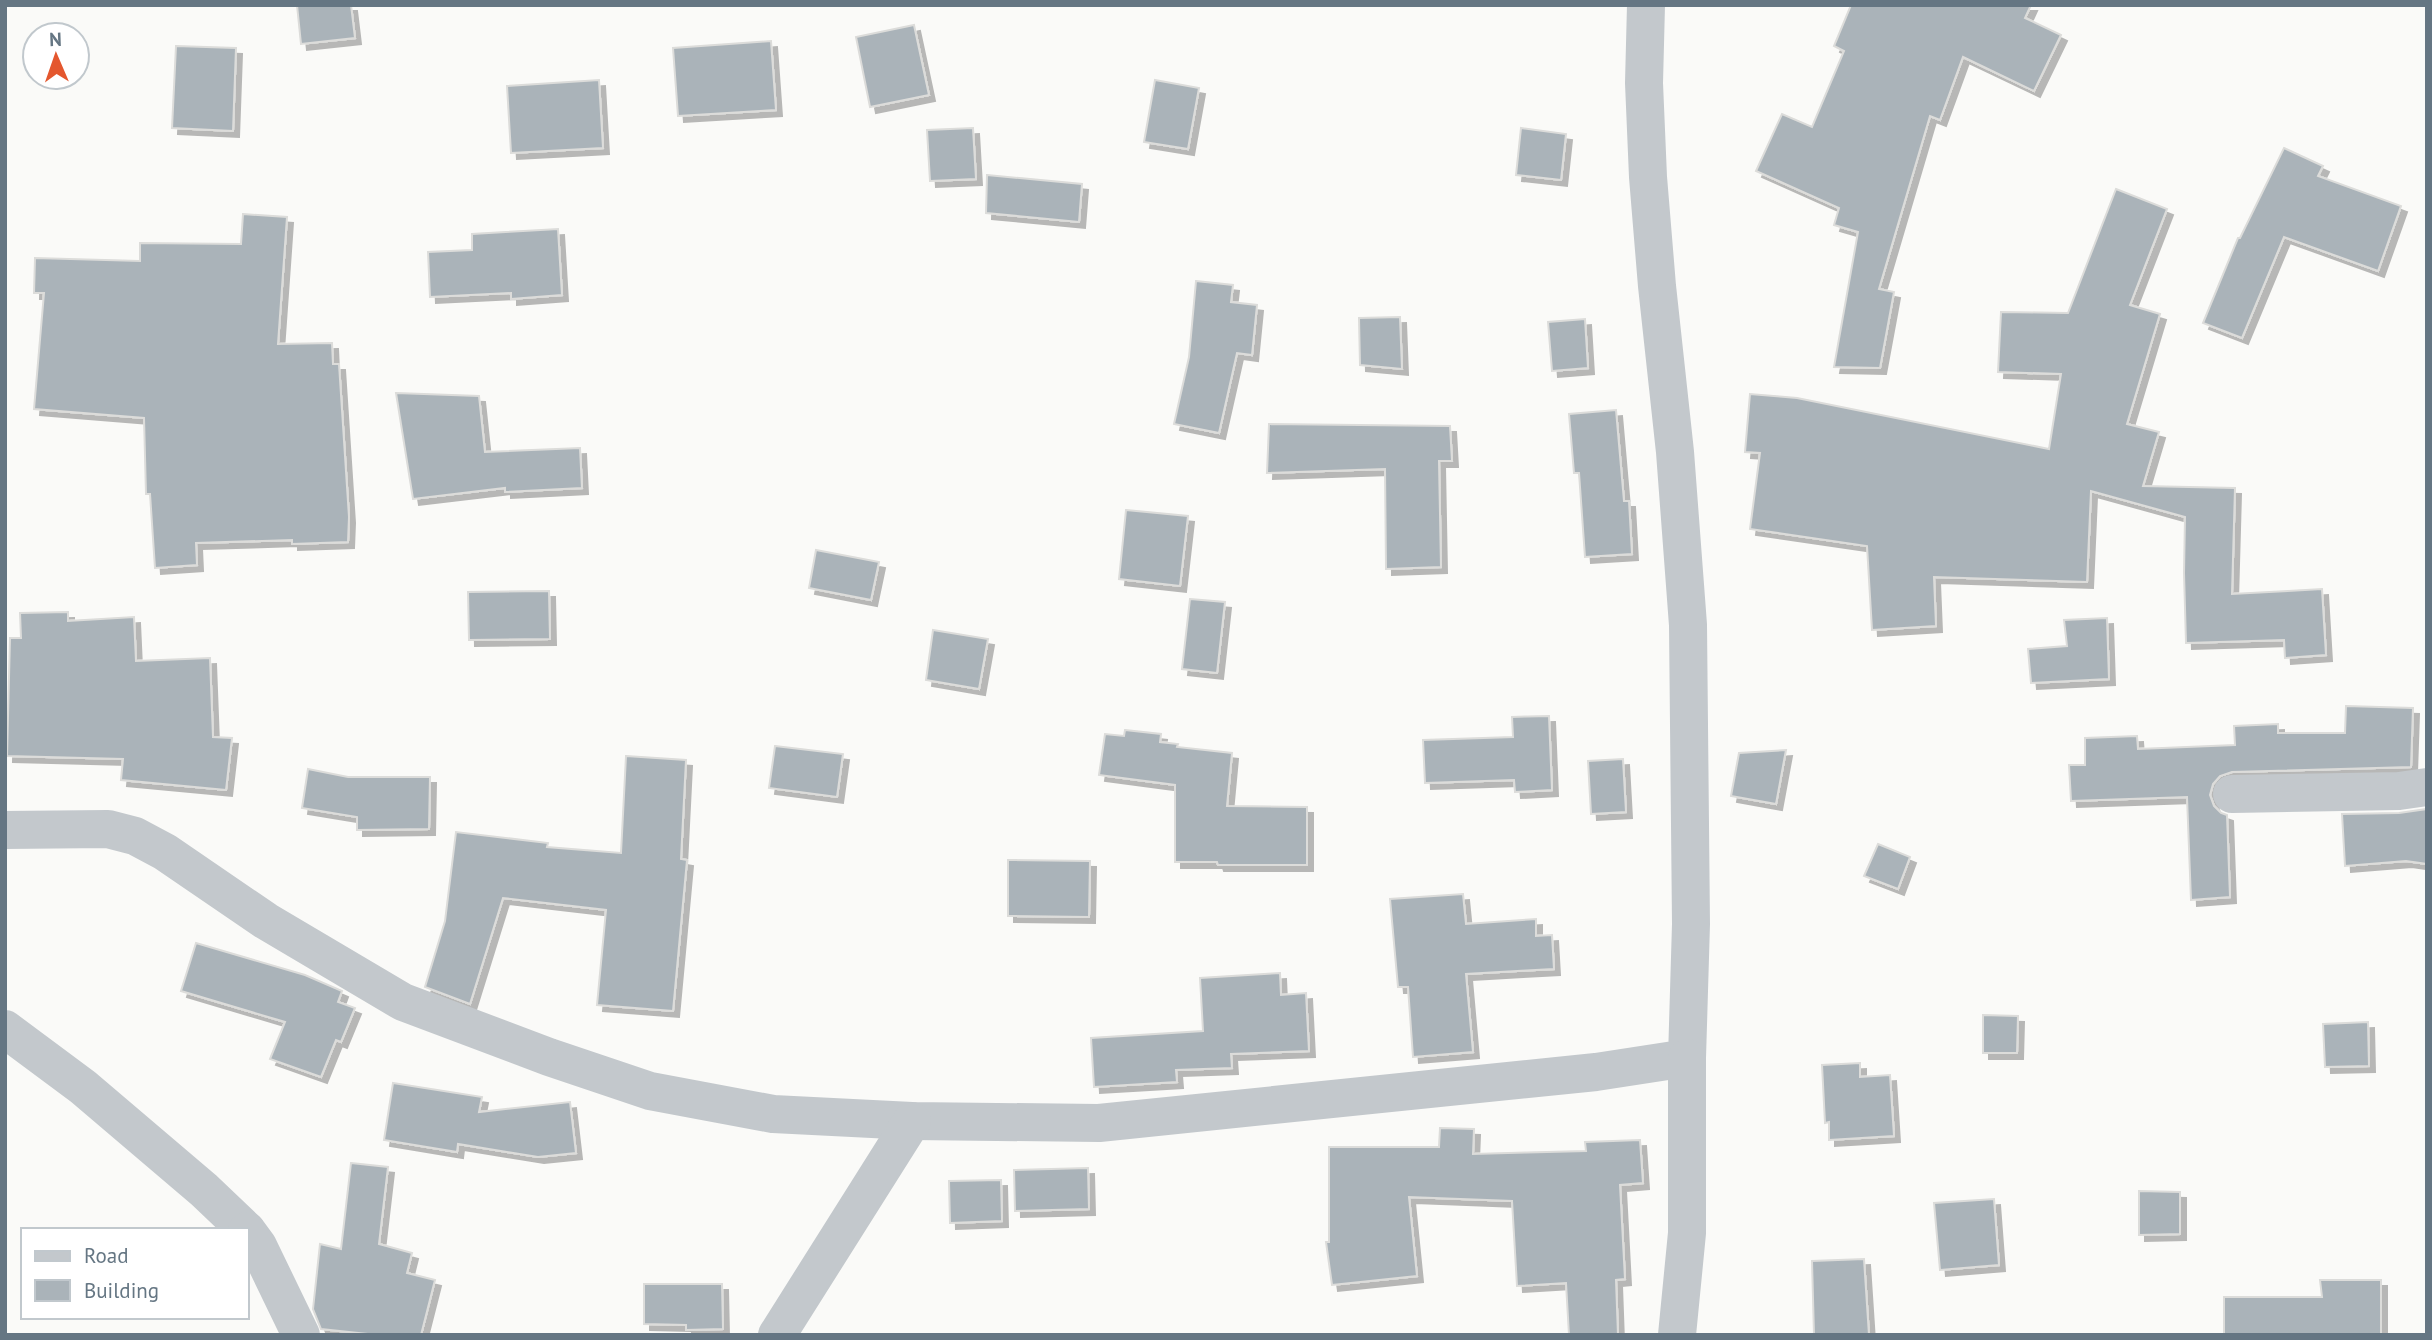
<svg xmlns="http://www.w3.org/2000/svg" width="2432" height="1340" font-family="'PT Sans',sans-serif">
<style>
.building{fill:#aab3b9;stroke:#dcdcda;stroke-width:2;filter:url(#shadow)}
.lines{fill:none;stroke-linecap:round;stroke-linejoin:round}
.minor{stroke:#c3c8cc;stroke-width:38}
</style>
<defs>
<filter id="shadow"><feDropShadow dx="6" dy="6" stdDeviation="0" flood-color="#0004"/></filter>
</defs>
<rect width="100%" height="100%" fill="#fafaf8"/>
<g class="building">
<path d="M 297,5 L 351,5 L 355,38 L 301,44 Z"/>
<path d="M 1851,5 L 2031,5 L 2025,18 L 2061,35 L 2034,91 L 1963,57 L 1940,120 L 1930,116 L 1879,289 L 1894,292 L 1880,368 L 1834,367 L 1858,232 L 1834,225 L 1839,208 L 1756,171 L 1782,114 L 1812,127 L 1844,51 L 1834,46 Z"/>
<path d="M 914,25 L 929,95 L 870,107 L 856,37 Z"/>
<path d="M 771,41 L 776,110 L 678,116 L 673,48 Z"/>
<path d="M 176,46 L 236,48 L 233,131 L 172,128 Z"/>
<path d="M 599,80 L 603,148 L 511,153 L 507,86 Z"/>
<path d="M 1155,80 L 1199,88 L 1188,149 L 1144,142 Z"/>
<path d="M 973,128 L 976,179 L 930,181 L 927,130 Z"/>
<path d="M 1521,128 L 1566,134 L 1561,180 L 1516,175 Z"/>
<path d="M 2284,148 L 2323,166 L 2318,176 L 2401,206 L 2378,271 L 2284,237 L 2242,338 L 2203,323 L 2238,238 L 2240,238 Z"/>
<path d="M 987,175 L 1082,184 L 1079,222 L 986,213 Z"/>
<path d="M 2116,189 L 2167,209 L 2130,305 L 2160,314 L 2127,424 L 2159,432 L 2143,486 L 2235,488 L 2232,594 L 2322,589 L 2326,655 L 2285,658 L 2284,640 L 2186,643 L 2184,573 L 2185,517 L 2091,491 L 2087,582 L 1934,577 L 1936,626 L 1872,630 L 1867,546 L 1750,529 L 1760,453 L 1745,452 L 1750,394 L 1797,398 L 2049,449 L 2061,374 L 1998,372 L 2001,312 L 2068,313 Z"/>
<path d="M 243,214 L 287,217 L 278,344 L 332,343 L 333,364 L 339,364 L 349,517 L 348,542 L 292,544 L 292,540 L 196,543 L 197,565 L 155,568 L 150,494 L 146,494 L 144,418 L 34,409 L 44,293 L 34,293 L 35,258 L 140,261 L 140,243 L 241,244 Z"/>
<path d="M 558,229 L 562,295 L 511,299 L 511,293 L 430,297 L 428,252 L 472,250 L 472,234 Z"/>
<path d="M 1196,281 L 1233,285 L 1231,302 L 1257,305 L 1252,355 L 1237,353 L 1219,433 L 1174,424 L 1189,357 Z"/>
<path d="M 1400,317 L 1402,369 L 1360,365 L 1359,318 Z"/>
<path d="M 1585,319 L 1588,368 L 1552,371 L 1548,322 Z"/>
<path d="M 396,393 L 479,396 L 485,452 L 580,448 L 582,488 L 505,492 L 505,488 L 413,499 Z"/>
<path d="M 1616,410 L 1624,501 L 1629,501 L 1632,554 L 1585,557 L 1579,473 L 1574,473 L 1569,414 Z"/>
<path d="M 1269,424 L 1450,426 L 1452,461 L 1439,461 L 1441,567 L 1386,569 L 1385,469 L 1267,473 Z"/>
<path d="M 1126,510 L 1188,516 L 1180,586 L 1119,579 Z"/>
<path d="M 816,550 L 879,562 L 871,600 L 809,588 Z"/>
<path d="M 549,591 L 550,639 L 469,640 L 468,592 Z"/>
<path d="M 1190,599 L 1225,602 L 1217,673 L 1182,669 Z"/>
<path d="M 68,612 L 68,621 L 134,617 L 136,661 L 210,658 L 213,737 L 232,738 L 226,790 L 121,780 L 123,759 L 7,756 L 10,638 L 21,638 L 20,613 Z"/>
<path d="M 2107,618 L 2109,679 L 2031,683 L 2028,649 L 2067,646 L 2064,620 Z"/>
<path d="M 933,630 L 988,639 L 979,689 L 926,680 Z"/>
<path d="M 2346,706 L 2413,708 L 2411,767 L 2232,772 L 2220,776 L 2213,784 L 2210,795 L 2214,806 L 2221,813 L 2227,815 L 2230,897 L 2191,900 L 2187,797 L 2071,801 L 2069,765 L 2085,765 L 2085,738 L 2137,736 L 2138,749 L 2235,745 L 2234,726 L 2278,724 L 2278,733 L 2345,733 Z"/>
<path d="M 1549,716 L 1552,790 L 1515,792 L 1514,780 L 1425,783 L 1423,740 L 1513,737 L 1512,717 Z"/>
<path d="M 1125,730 L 1161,734 L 1160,742 L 1178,744 L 1177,747 L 1232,753 L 1227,806 L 1307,807 L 1307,865 L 1218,865 L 1217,862 L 1175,862 L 1175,785 L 1099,775 L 1105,734 L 1124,736 Z"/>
<path d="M 775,746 L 843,754 L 837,797 L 769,788 Z"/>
<path d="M 1786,750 L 1776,804 L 1731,796 L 1739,753 Z"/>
<path d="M 626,756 L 686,760 L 681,859 L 687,860 L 673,1011 L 597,1005 L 606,910 L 503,898 L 470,1004 L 425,987 L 445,921 L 456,832 L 548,843 L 547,847 L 621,853 Z"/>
<path d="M 1623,759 L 1626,812 L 1591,814 L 1588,761 Z"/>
<path d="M 308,769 L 348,777 L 430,777 L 429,829 L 357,830 L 357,817 L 302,808 Z"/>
<path d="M 2427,809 L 2427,864 L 2406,861 L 2345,866 L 2342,814 L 2399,813 Z"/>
<path d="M 1878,844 L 1910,857 L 1898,889 L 1864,876 Z"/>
<path d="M 1008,860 L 1090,861 L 1089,917 L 1008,916 Z"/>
<path d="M 1463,894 L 1466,924 L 1536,919 L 1536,936 L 1552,935 L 1554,969 L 1466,974 L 1473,1052 L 1413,1057 L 1408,987 L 1398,987 L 1390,899 Z"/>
<path d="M 196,943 L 305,975 L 342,991 L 338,1002 L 355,1008 L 341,1042 L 336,1040 L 321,1077 L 270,1059 L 285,1022 L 181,991 Z"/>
<path d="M 1280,973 L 1281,995 L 1306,993 L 1309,1051 L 1231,1054 L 1232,1068 L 1176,1070 L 1177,1082 L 1094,1087 L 1091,1038 L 1203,1031 L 1200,978 Z"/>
<path d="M 1983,1015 L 2018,1016 L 2017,1053 L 1983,1053 Z"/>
<path d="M 2368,1022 L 2369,1066 L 2325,1067 L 2323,1024 Z"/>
<path d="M 1860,1063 L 1860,1077 L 1890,1075 L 1894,1136 L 1829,1140 L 1829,1122 L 1825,1123 L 1822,1065 Z"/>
<path d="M 393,1083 L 482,1097 L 479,1112 L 570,1102 L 576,1153 L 538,1157 L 458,1144 L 457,1152 L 384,1140 Z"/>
<path d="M 1440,1128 L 1474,1129 L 1473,1154 L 1586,1151 L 1585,1142 L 1640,1140 L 1643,1183 L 1620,1185 L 1625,1279 L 1616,1280 L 1618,1335 L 1569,1335 L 1566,1283 L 1517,1286 L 1512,1201 L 1409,1197 L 1417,1276 L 1332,1285 L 1326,1242 L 1329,1242 L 1329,1147 L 1439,1147 Z"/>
<path d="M 351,1163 L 388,1167 L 379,1244 L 412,1253 L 407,1273 L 435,1280 L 421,1335 L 377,1335 L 321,1329 L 313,1309 L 320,1244 L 341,1249 Z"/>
<path d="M 1088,1168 L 1089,1209 L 1015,1211 L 1014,1170 Z"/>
<path d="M 1001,1180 L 1002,1221 L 950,1223 L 949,1181 Z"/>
<path d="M 2139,1191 L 2180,1192 L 2180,1234 L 2139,1235 Z"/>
<path d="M 1994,1199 L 1999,1265 L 1940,1270 L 1934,1203 Z"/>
<path d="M 1864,1259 L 1869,1335 L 1814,1335 L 1812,1261 Z"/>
<path d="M 2320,1280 L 2381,1280 L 2381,1335 L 2224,1335 L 2224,1297 L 2322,1297 Z"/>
<path d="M 644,1284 L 722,1284 L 723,1329 L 686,1330 L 686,1325 L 644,1324 Z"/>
</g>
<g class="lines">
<g class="minor">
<path d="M 2232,794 L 2399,791 L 2427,787"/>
<path d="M 5,830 L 108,829 L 135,836 L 165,852 L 266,921 L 403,1002 L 549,1057 L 650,1091 L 773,1114 L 912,1121 L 1099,1123 L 1596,1072 L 1687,1058 L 1691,924 L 1688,625 L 1675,452 L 1657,286 L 1648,177 L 1644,83 L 1646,5"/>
<path d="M 5,1029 L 83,1087 L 204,1190 L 246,1230"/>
<path d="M 247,1231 L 258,1246 L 301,1335"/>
<path d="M 777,1335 L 912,1121"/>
<path d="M 1677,1335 L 1687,1233 L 1687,1058"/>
</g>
</g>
<rect width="2432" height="1340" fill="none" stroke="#657683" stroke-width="14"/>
<rect x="21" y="1228" width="228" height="91" fill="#ffffff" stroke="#c1c8cd" stroke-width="2"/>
<rect x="35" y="1251" width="35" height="10" fill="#c3c8cc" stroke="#c1c8cd" stroke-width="2"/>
<text x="84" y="1263" font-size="21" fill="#657683">Road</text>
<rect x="35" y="1280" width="35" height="21" fill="#aab3b9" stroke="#c1c8cd" stroke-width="2"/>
<text x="84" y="1298" font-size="21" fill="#657683">Building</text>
<g transform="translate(56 56) rotate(358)"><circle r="33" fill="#ffffff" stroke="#c1c8cd" stroke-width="2"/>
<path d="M0-5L12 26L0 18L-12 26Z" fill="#e4572e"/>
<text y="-10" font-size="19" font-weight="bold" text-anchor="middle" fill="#657683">N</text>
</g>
</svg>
